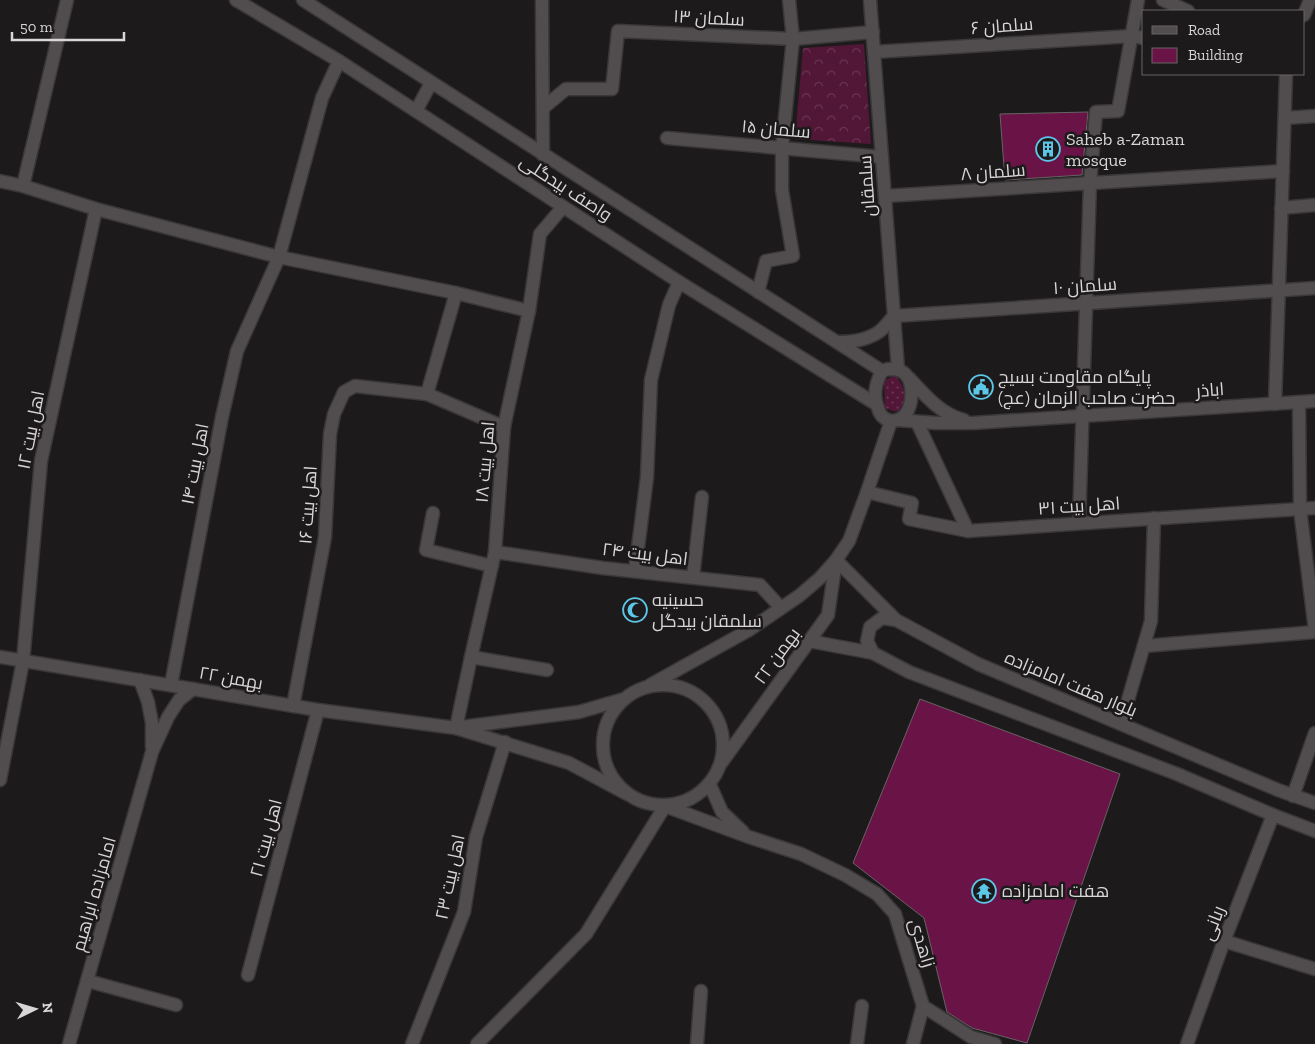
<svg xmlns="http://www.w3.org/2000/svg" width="1315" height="1044" font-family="'Zilla Slab',Cairo,serif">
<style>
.grass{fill:url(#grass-dots)}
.forest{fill:url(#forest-crowns)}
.building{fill:#691346;stroke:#676365}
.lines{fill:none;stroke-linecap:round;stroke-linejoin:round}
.minor-casing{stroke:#393738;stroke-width:15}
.minor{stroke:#514d4f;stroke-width:12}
.labels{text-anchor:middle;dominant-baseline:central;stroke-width:5;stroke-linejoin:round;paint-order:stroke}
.street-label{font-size:18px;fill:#d9d6d7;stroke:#1d1a1b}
.poi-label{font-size:18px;fill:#d9d6d7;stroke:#1d1a1b;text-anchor:start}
</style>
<defs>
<pattern id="grass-dots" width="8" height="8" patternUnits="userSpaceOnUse" patternTransform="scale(1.25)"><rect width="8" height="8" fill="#521637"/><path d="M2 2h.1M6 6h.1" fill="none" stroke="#6a3753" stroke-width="1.8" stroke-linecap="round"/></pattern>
<pattern id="forest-crowns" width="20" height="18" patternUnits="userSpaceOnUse" patternTransform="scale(1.25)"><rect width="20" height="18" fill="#521637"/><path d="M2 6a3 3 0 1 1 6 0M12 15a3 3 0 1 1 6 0" fill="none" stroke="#6a3753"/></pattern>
</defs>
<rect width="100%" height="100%" fill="#1d1a1b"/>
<path class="grass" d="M 895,375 C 906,389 907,394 900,411 L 893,411 L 885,408 L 884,381 Z"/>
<path class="forest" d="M 864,44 L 871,144 L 795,139 L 803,48 Z"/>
<g class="building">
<path d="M 1088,112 L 1082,175 L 1005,180 L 1000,114 Z"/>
<path d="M 920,699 L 1120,774 L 1027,1043 L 972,1028 L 947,1012 L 924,918 L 853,863 Z"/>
</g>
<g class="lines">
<g class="minor-casing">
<g id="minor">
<path d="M 67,0 L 23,186 L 96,209 L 279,257 L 456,293"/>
<path d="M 236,0 L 339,61 L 679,282 L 876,404"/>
<path d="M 303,0 L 882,371"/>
<path d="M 542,0 L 543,155"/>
<path d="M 870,0 L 898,369"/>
<path d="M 1163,0 L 1188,11"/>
<path d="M 1304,15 L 1310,0"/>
<path d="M 874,52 L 1132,36 L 1144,38"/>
<path d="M 543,108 L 566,89 L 612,89 L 618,31 L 793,39 L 873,32"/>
<path d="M 416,111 L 431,83"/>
<path d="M 1285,118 L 1315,116"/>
<path d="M 667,138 L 882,157"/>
<path d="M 0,181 L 23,186"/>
<path d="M 885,196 L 1283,171"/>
<path d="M 1281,208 L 1315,205"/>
<path d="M 758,292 L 766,261 L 793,256 L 782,190 L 782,147 L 793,39 L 789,0"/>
<path d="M 838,342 C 852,342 868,340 880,331 C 885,327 889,321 894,316 L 1315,288"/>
<path d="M 888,369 C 895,369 901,369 906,375 C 914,385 913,405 905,415 C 895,425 881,421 878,408 C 873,395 875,384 882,371 Z"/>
<path d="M 909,378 C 925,395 940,414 964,420"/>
<path d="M 1299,402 L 1300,509 L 1315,630"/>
<path d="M 1275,404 L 1286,74"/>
<path d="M 898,420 L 936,423 L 973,423 L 1315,401"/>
<path d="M 917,422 L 968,531"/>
<path d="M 504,427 L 427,394 L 456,293 L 529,311"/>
<path d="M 867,492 L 912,503 L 909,519 L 968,531 L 1315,508"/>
<path d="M 433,513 L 426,550 L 492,566"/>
<path d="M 1079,523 L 1090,183 L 1096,112 L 1118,111 L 1138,0"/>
<path d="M 495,552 L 603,568 L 760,585 L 781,608"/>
<path d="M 836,560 L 896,620 L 978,664 L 1278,790 L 1315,803"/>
<path d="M 635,571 L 647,477 L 651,380 L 669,305 L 679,282"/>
<path d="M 693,577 L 702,497"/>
<path d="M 809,641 L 873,653 L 909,672 L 1177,774 L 1273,815 L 1315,831"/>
<path d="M 1144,646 L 1315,632"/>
<path d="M 873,653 L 867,641 L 870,627 L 882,618 L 896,620"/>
<path d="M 0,657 L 318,710 L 456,728 L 569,763 L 627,794"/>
<path d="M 471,657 L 547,670"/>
<path d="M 140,680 L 148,702 L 152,723 L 152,747"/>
<path d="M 171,685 L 222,417 L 237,351 L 279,257 L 322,98 L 339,61"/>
<path d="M 650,685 L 749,630 L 799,596 L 820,578 L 836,560 L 849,541 L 867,492 L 891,421"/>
<circle cx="663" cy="745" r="60"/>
<path d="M 293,706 L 325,537 L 330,434 L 334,414 L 344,392 L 355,386 L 427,394"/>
<path d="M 1121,724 L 1151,621 L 1154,518"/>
<path d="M 461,727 L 579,712 L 624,699"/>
<path d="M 456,728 L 471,657 L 495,552 L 504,427 L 529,311 L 540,234 L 563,207"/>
<path d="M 722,762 L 828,615 L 836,560"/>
<path d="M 0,780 L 23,661 L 41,461 L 96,209"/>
<path d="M 710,785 L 722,812 L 743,832"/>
<path d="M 1293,796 L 1315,733"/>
<path d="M 1224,941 L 1315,969"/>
<path d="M 248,975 L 318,710"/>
<path d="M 88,981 L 176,1005"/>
<path d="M 69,1044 L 152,752 L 168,717 L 179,700 L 193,689"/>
<path d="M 412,1044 L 464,912 L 476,837 L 505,742"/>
<path d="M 477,1044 L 586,934 L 665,806 L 749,837 L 801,854 L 845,875 L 877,894 L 895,914 L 923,1006 L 971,1037 L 995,1044"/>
<path d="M 697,1044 L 701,991"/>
<path d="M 857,1044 L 862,1006"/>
<path d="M 913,1044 L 923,1006"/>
<path d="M 1187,1044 L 1224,941 L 1273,815"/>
</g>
</g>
<use href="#minor" class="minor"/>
</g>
<defs>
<g id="building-ring" transform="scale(1.25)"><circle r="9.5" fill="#1d1a1b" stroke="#5dc7e8" stroke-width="1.5"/><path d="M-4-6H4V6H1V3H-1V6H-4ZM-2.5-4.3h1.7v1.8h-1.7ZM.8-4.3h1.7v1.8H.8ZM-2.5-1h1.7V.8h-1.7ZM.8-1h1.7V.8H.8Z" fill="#5dc7e8"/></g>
<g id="civic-ring" transform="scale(1.25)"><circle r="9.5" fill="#1d1a1b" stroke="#5dc7e8" stroke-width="1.5"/><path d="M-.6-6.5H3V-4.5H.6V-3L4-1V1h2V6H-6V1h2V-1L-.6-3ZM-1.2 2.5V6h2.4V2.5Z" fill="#5dc7e8"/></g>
<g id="mosque-ring" transform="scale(1.25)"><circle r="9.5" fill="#1d1a1b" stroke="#5dc7e8" stroke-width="1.5"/><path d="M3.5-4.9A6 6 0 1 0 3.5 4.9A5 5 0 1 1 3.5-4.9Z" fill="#5dc7e8"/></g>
<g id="temple-ring" transform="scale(1.25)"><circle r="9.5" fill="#1d1a1b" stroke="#5dc7e8" stroke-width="1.5"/><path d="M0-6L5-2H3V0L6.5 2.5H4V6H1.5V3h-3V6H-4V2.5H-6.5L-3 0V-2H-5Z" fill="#5dc7e8"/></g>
</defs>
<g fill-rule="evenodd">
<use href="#building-ring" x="1048" y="149"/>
<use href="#civic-ring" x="981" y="387"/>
<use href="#mosque-ring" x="635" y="610"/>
<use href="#temple-ring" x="984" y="891"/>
</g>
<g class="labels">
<g class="street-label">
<text transform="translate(709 18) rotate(3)">سلمان ۱۳</text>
<text transform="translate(1002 26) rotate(-4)">سلمان ۶</text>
<text transform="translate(776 129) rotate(5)">سلمان ۱۵</text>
<text transform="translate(993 172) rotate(-4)">سلمان ۸</text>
<text transform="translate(867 186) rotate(-94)">سلمقان</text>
<text transform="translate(566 188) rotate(33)">واصف بیدگلی</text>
<text transform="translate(1085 286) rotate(-4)">سلمان ۱۰</text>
<text transform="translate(1210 390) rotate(-4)">اباذر</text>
<text transform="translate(31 430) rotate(-79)">اهل بیت ۱۲</text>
<text transform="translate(485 462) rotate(-85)">اهل بیت ۱۸</text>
<text transform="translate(195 464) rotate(-79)">اهل بیت ۱۴</text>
<text transform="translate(308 505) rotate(-86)">اهل بیت ۱۶</text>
<text transform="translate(1079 506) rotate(-4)">اهل بیت ۳۱</text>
<text transform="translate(645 554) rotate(7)">اهل بیت ۲۴</text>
<text transform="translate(777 656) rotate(-54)">۲۲ بهمن</text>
<text transform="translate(231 678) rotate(10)">۲۲ بهمن</text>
<text transform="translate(1071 684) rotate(23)">بلوار هفت امامزاده</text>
<text transform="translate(266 838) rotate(-75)">اهل بیت ۲۱</text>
<text transform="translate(450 877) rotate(-78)">اهل بیت ۲۳</text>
<text transform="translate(94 894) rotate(-74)">امامزاده ابراهیم</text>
<text transform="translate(1213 923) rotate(-69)">ربانی</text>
<text transform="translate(922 943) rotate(73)">زاهدی</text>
</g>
<g class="poi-label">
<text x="1066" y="139">Saheb a-Zaman<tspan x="1066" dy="21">mosque</tspan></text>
<text x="998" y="377">پایگاه مقاومت بسیج<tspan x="998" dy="21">حضرت صاحب الزمان (عج)</tspan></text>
<text x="652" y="600">حسینیه<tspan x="652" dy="21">سلمقان بیدگل</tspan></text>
<text x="1002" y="891">هفت امامزاده</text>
</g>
</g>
<rect x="1142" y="10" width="162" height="65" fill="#1d1a1b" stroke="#686566"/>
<rect x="1152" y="26" width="25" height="8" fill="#514d4f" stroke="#686566"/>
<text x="1188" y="35" font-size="15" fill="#d9d6d7">Road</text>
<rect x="1152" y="48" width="25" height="15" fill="#691346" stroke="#686566"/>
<text x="1188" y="60" font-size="15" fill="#d9d6d7">Building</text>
<g transform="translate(35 1009) rotate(85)" stroke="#1d1a1b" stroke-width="4" paint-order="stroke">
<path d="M0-4L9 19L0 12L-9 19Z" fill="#d9d6d7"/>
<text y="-8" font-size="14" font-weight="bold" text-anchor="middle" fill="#d9d6d7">N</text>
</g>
<path d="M12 32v8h112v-8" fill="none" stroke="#d9d6d7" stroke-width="2.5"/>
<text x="20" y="32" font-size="15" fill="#d9d6d7" stroke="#1d1a1b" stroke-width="4" paint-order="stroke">50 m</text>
</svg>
